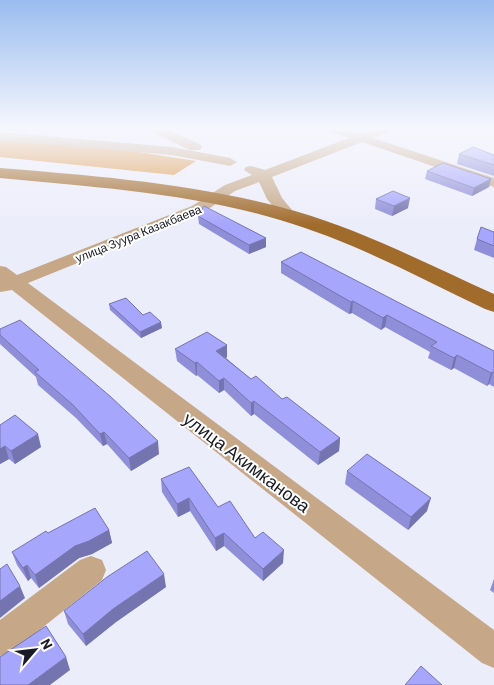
<svg xmlns="http://www.w3.org/2000/svg" width="494" height="685" font-family="Barlow,sans-serif">
<style>
.forest{fill:#de9a4e}
.lines{fill:none;stroke-linecap:round;stroke-linejoin:round}
.minor{fill:#c6a889;fill-rule:evenodd}
.major{fill:#a16b2c;fill-rule:evenodd}
.wall{fill:#8f8fd9}
.shaded-wall{fill:#7474b0}
.building{fill:#a6a6fc;stroke:#7474b0}
.labels{text-anchor:middle;dominant-baseline:central;stroke-width:4;stroke-linejoin:round;paint-order:stroke}
.far-street-label{font-size:12px;fill:#1a1a26;stroke:#fff}
.near-street-label{font-size:18px;fill:#1a1a26;stroke:#fff}
</style>
<rect width="100%" height="100%" fill="#ecedfa"/>
<path class="forest" d="M 0,140 L 113,148 L 196,161 L 174,175 L 0,157 Z"/>
<g class="lines">
<g class="minor">
<path d="M 150,129 L 166,129 L 200,144 L 202,147 L 200,150 L 190,150 L 152,132 Z"/>
<path d="M 329,129 L 346,129 L 361,134 L 374,129 L 391,129 L 389,132 L 373,138 L 494,178 L 494,187 L 362,142 L 272,177 L 282,198 L 297,216 L 295,219 L 283,219 L 267,199 L 259,182 L 235,191 L 204,212 L 28,283 L 494,630 L 494,668 L 482,663 L 12,290 L 0,292 L 0,266 L 6,267 L 17,275 L 192,206 L 225,185 L 252,175 L 244,170 L 246,167 L 251,166 L 265,170 L 349,138 L 331,132 Z"/>
<path d="M 0,132 L 172,147 L 230,158 L 237,162 L 230,166 L 172,155 L 0,140 Z"/>
<path d="M 91,556 L 102,560 L 106,570 L 102,580 L 12,652 L 0,656 L 0,620 L 80,560 Z"/>
</g>
<path class="major" d="M 0,168 C 99,176 199,184 295,211 C 364,231 429,265 494,294 L 494,312 L 485,309 C 418,277 352,241 280,220 C 190,193 94,187 0,178 Z"/>
</g>
<g class="wall">
<path d="M 7,129 L 28,129 L 18,132 L 12,131 Z"/>
<path d="M 459,154 L 494,155 L 494,176 L 457,164 Z"/>
<path d="M 427,171 L 491,179 L 489,187 L 472,196 L 425,179 Z"/>
<path d="M 376,199 L 408,208 L 392,216 L 375,209 Z"/>
<path d="M 198,216 L 266,247 L 249,254 L 199,224 Z"/>
<path d="M 494,232 L 494,258 L 474,250 L 477,239 Z"/>
<path d="M 281,262 L 415,311 L 494,351 L 494,387 L 489,384 L 487,386 L 454,368 L 451,370 L 428,358 L 430,352 L 385,327 L 381,330 L 352,313 L 349,314 L 281,273 Z"/>
<path d="M 109,304 L 143,315 L 162,328 L 141,338 L 110,310 Z"/>
<path d="M 0,329 L 159,454 L 131,471 L 107,444 L 103,446 L 76,418 L 38,385 L 36,377 L 0,344 Z"/>
<path d="M 175,349 L 227,357 L 226,358 L 251,379 L 340,438 L 339,451 L 318,465 L 254,414 L 251,416 L 224,390 L 219,393 L 197,375 L 196,376 L 177,361 Z"/>
<path d="M 0,425 L 41,447 L 15,464 L 9,459 L 0,464 Z"/>
<path d="M 347,471 L 427,511 L 408,530 L 345,484 Z"/>
<path d="M 161,479 L 218,507 L 255,538 L 283,563 L 263,581 L 224,546 L 216,551 L 190,511 L 178,517 L 162,492 Z"/>
<path d="M 109,530 L 112,543 L 92,554 L 79,558 L 39,588 L 31,578 L 28,581 L 17,565 L 12,552 L 48,533 Z"/>
<path d="M 494,579 L 494,593 L 490,590 Z"/>
<path d="M 166,587 L 116,622 L 86,646 L 68,624 L 64,611 Z"/>
</g>
<g class="shaded-wall">
<path d="M 17,129 L 28,129 L 18,132 Z"/>
<path d="M 491,179 L 489,187 L 472,196 L 474,188 Z"/>
<path d="M 410,198 L 408,208 L 392,216 L 394,206 Z"/>
<path d="M 266,238 L 266,247 L 249,254 L 249,245 Z"/>
<path d="M 353,301 L 352,313 L 349,314 L 351,302 Z"/>
<path d="M 387,315 L 385,327 L 381,330 L 383,318 Z"/>
<path d="M 161,322 L 162,328 L 141,338 L 140,332 Z"/>
<path d="M 227,345 L 227,357 L 217,363 L 216,351 Z"/>
<path d="M 457,355 L 454,368 L 451,370 L 454,358 Z"/>
<path d="M 197,362 L 197,375 L 196,376 L 195,363 Z"/>
<path d="M 493,372 L 489,384 L 487,386 L 491,373 Z"/>
<path d="M 224,378 L 224,390 L 219,393 L 219,381 Z"/>
<path d="M 254,401 L 254,414 L 251,416 L 251,403 Z"/>
<path d="M 104,432 L 107,444 L 103,446 L 100,434 Z"/>
<path d="M 38,434 L 41,447 L 15,464 L 11,451 Z"/>
<path d="M 340,438 L 339,451 L 318,465 L 320,452 Z"/>
<path d="M 158,441 L 159,454 L 131,471 L 129,458 Z"/>
<path d="M 5,446 L 9,459 L 0,464 L 0,449 Z"/>
<path d="M 189,498 L 190,511 L 178,517 L 177,504 Z"/>
<path d="M 431,498 L 427,511 L 408,530 L 411,517 Z"/>
<path d="M 109,530 L 112,543 L 92,554 L 79,558 L 39,588 L 35,575 L 75,546 Z"/>
<path d="M 224,533 L 224,546 L 216,551 L 215,538 Z"/>
<path d="M 284,550 L 283,563 L 263,581 L 263,569 Z"/>
<path d="M 27,565 L 31,578 L 28,581 L 23,568 Z"/>
<path d="M 164,574 L 166,587 L 116,622 L 86,646 L 83,634 L 113,609 Z"/>
<path d="M 20,586 L 25,598 L 0,618 L 0,601 Z"/>
<path d="M 66,657 L 70,670 L 50,685 L 28,685 Z"/>
</g>
<g class="building">
<path d="M 473,147 L 494,155 L 494,165 L 459,154 Z"/>
<path d="M 443,163 L 491,179 L 474,188 L 427,171 Z"/>
<path d="M 393,191 L 410,198 L 394,206 L 376,199 Z"/>
<path d="M 204,206 L 266,238 L 249,245 L 198,216 Z"/>
<path d="M 481,227 L 494,232 L 494,246 L 477,239 Z"/>
<path d="M 301,252 L 415,311 L 494,351 L 494,372 L 493,372 L 491,373 L 457,355 L 454,358 L 431,346 L 437,342 L 387,315 L 383,318 L 353,301 L 351,302 L 281,262 Z"/>
<path d="M 126,298 L 143,315 L 150,312 L 161,322 L 140,332 L 109,304 Z"/>
<path d="M 20,320 L 111,397 L 158,441 L 129,458 L 104,432 L 100,434 L 73,405 L 35,372 L 39,370 L 0,335 L 0,329 Z"/>
<path d="M 207,332 L 227,345 L 216,351 L 251,379 L 256,376 L 282,399 L 287,397 L 340,438 L 320,452 L 254,401 L 251,403 L 224,378 L 219,381 L 197,362 L 195,363 L 175,349 Z"/>
<path d="M 15,415 L 38,434 L 11,451 L 5,446 L 0,449 L 0,425 Z"/>
<path d="M 367,454 L 431,498 L 411,517 L 347,471 Z"/>
<path d="M 189,467 L 218,507 L 230,501 L 255,538 L 263,532 L 284,550 L 263,569 L 224,533 L 215,538 L 189,498 L 177,504 L 161,479 Z"/>
<path d="M 95,508 L 109,530 L 89,541 L 75,546 L 35,575 L 27,565 L 23,568 L 12,552 L 46,531 L 48,533 Z"/>
<path d="M 147,551 L 164,574 L 113,609 L 83,634 L 64,611 L 107,577 Z"/>
<path d="M 7,564 L 20,586 L 0,601 L 0,569 Z"/>
<path d="M 46,626 L 66,657 L 28,685 L 0,685 L 0,657 Z"/>
<path d="M 421,666 L 442,685 L 405,685 Z"/>
</g>
<linearGradient id="sky" x2="0" y2="1"><stop stop-color="#9abcf0"/><stop offset="0.57" stop-color="#f6f7fd"/><stop offset="1" stop-color="#f6f7fd" stop-opacity="0"/></linearGradient>
<rect width="494" height="225" fill="url(#sky)"/>
<g class="labels">
<g class="far-street-label">
<text transform="translate(138 233) rotate(-22)">улица Зуура Казакбаева</text>
</g>
<g class="near-street-label">
<text transform="translate(247 462) rotate(37)">улица Акимканова</text>
</g>
</g>
<g transform="translate(35 650) rotate(62)" stroke="#ffffff" stroke-width="4" paint-order="stroke">
<path d="M0-4L9 19L0 12L-9 19Z" fill="#1a1a26"/>
<text y="-8" font-size="14" font-weight="bold" text-anchor="middle" fill="#1a1a26">N</text>
</g>
</svg>
